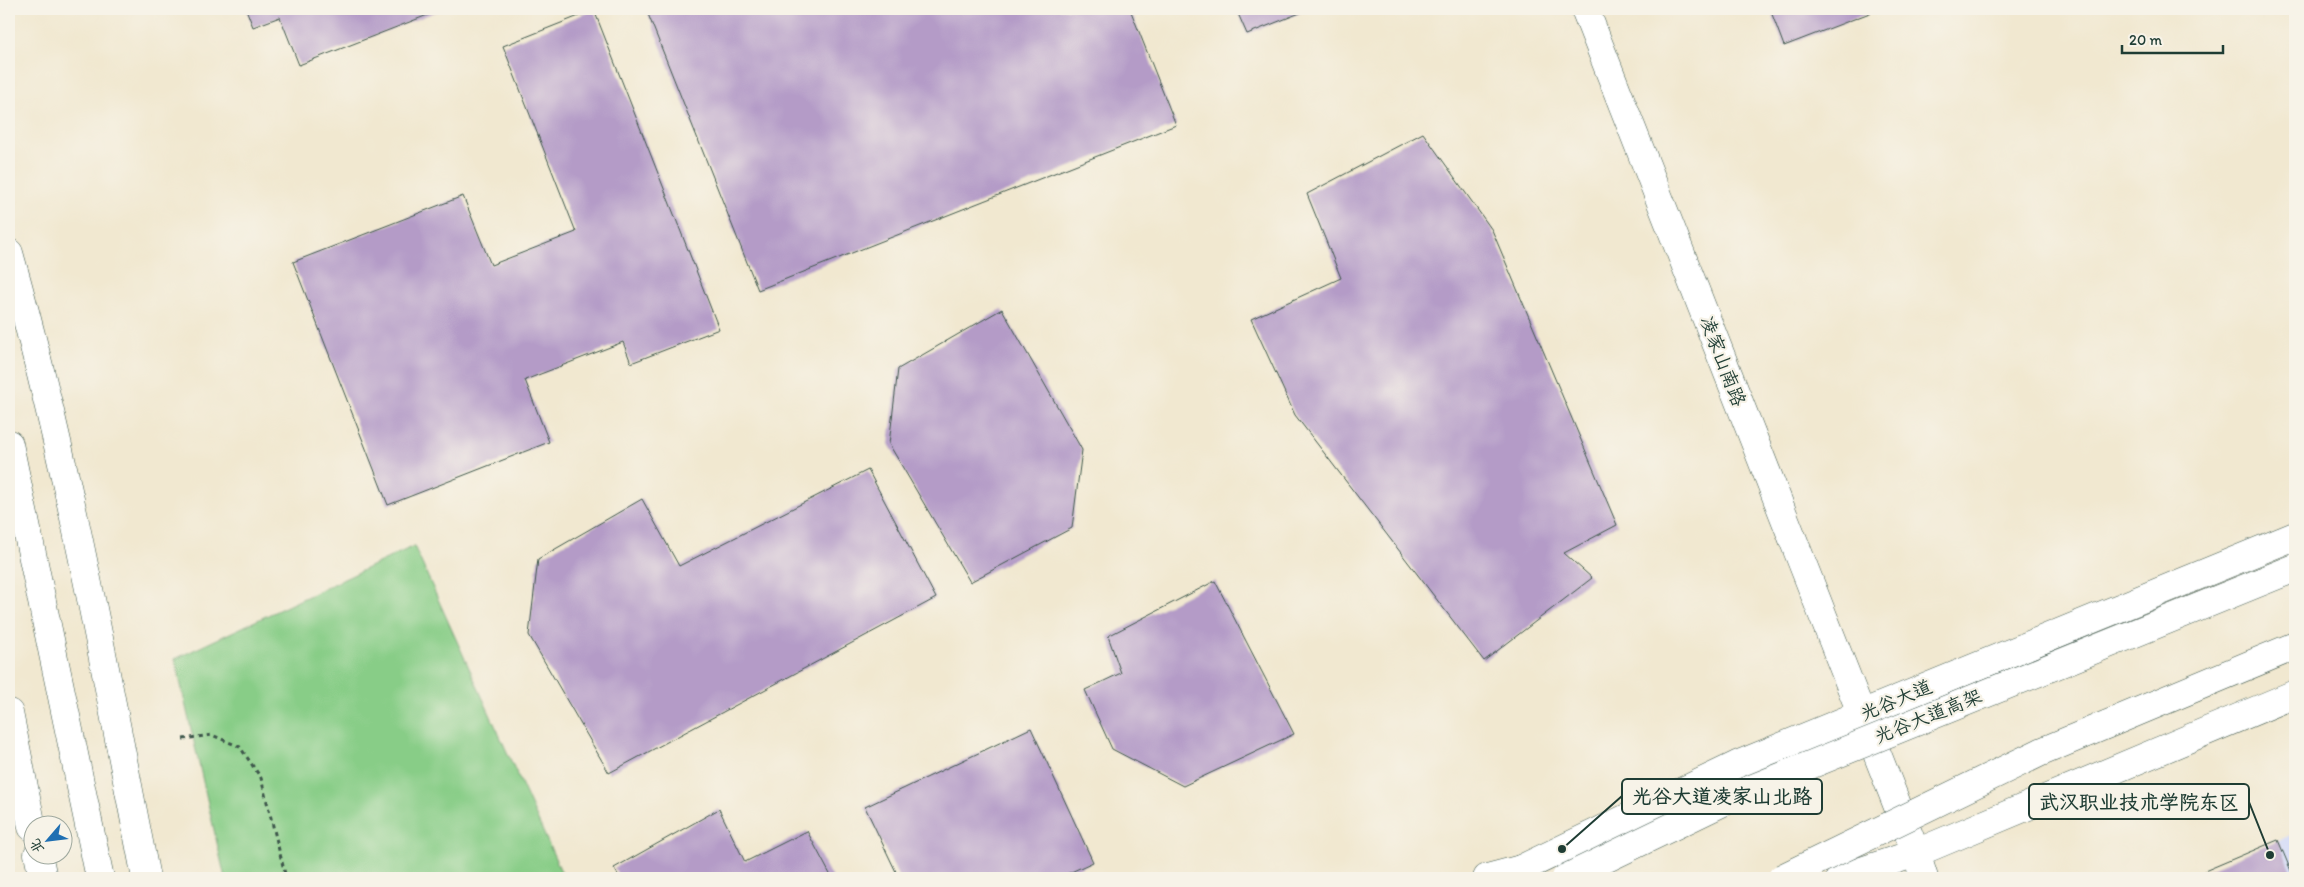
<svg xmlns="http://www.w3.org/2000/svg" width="2304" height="887" font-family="Itim,'LXGW WenKai TC',sans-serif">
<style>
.built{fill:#d1d9f9}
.green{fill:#88cd87;stroke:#54855e}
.building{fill:#b49bc7}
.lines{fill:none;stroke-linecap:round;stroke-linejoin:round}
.minor-casing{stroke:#3e574b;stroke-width:29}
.secondary-casing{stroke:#3e574b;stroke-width:29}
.primary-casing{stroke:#3e574b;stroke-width:29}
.trunk-casing{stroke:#3e574b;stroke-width:29}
.path{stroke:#3e574b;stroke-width:3;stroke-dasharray:4 4;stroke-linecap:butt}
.minor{stroke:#fff;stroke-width:28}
.secondary{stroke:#fff;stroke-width:28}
.primary{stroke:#fff;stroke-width:28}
.trunk{stroke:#fff;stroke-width:28}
.trunk-bridge-casing{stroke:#3e574b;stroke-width:29;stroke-linecap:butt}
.trunk-bridge{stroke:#fff;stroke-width:28}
.labels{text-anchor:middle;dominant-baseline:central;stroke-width:4.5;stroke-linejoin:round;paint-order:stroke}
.street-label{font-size:19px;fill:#1f3d34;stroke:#f7f3e8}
.leader{fill:none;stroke:#1f3d34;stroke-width:2}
.callout-dot{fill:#1f3d34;stroke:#f7f3e8;stroke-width:2}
.callout{fill:#f7f3e8;stroke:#1f3d34;stroke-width:2}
.callout-label{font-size:20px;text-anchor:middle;font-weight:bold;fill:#1f3d34}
</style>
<rect width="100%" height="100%" fill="#f7f3e8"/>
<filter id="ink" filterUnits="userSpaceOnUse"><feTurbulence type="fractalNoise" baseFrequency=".02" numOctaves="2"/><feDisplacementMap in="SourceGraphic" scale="10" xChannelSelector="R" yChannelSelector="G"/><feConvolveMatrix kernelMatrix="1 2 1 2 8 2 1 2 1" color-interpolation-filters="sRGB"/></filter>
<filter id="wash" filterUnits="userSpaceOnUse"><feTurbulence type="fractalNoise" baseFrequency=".0096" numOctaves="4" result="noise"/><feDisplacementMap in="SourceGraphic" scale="20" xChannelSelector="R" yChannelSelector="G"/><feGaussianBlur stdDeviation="1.12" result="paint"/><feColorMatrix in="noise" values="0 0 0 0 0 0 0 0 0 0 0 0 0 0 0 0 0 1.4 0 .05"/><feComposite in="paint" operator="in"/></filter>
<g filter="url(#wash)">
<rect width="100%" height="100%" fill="#f1e8d0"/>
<path class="built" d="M 2295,833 L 2295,878 L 2196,878 Z"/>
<path class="green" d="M 414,546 L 564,878 L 225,878 L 175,659 Z"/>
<g id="blocks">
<g class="building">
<path d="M 246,9 L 443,9 L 299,65 L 280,17 L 253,27 Z"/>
<path d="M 646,9 L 1130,9 L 1176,125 L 758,290 Z"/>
<path d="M 1236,9 L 1310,9 L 1247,34 Z"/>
<path d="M 1770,9 L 1880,9 L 1784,46 Z"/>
<path d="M 594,10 L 719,329 L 631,363 L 623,342 L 525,380 L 549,442 L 388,505 L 293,262 L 463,196 L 491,265 L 576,232 L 503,46 Z"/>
<path d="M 1423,133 L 1492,230 L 1617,525 L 1564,553 L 1592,578 L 1484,661 L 1295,415 L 1251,319 L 1341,278 L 1307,194 Z"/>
<path d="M 1002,309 L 1082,450 L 1072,528 L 970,582 L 889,444 L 898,369 Z"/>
<path d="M 868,470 L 936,598 L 609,773 L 529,635 L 538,559 L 642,499 L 679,566 Z"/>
<path d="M 1215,581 L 1294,734 L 1183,786 L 1112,749 L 1085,690 L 1121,673 L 1108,636 Z"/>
<path d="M 1031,728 L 1093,862 L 1058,878 L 899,878 L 865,807 Z"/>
<path d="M 719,809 L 745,862 L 807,831 L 832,878 L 620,878 L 614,868 Z"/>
<path d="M 2278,840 L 2294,878 L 2188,878 Z"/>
</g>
</g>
</g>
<g filter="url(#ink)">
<use href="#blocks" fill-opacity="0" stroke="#3e574b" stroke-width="1"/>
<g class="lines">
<g class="minor-casing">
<path id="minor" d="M 1585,9 L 1916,853 L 1924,878"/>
</g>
<g class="secondary-casing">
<g id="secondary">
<path d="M 9,253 C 67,458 105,669 146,878"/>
<path d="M 9,713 L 32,827"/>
<path d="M 38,854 L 43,878"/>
</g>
</g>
<g class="primary-casing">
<g id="primary">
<path d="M 1502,878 L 1737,765 L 2295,536"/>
<path d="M 1840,878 L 1916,853 L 2295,694"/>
</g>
</g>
<g class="trunk-casing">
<g id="trunk">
<path d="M 9,444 L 100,878"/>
<path d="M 1487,878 L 1521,869"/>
</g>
</g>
<path class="path" d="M 183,739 L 212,735 L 240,747 L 261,778 L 286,878"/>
<use href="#minor" class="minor"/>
<use href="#secondary" class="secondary"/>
<use href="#primary" class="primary"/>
<use href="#trunk" class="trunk"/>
<g class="trunk-bridge-casing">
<g id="trunk-bridge">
<path d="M 1566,878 L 1746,791 L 2295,568"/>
<path d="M 1782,878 L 2041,752 L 2295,646"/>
</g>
</g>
<use href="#trunk-bridge" class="trunk-bridge"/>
</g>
</g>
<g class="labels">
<g class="street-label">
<text transform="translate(1723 361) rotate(69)">凌家山南路</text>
<text transform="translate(1896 700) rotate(-23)">光谷大道</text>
<text transform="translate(1928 716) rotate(-22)">光谷大道高架</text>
</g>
</g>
<path class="leader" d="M1562 849L1622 796M2270 855L2249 802"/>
<g class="callout-dot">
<circle cx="1562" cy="849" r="5"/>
<circle cx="2270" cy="855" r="5"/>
</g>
<g class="callout">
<rect x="1622" y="779" width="200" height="35" rx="5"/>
<rect x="2029" y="784" width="220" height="35" rx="5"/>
</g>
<g class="callout-label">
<text x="1722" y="803">光谷大道凌家山北路</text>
<text x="2139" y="809">武汉职业技术学院东区</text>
</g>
<rect width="2304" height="887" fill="none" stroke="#f7f3e8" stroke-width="30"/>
<g transform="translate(48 840) rotate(242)"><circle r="24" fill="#f7f3e8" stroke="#a1aaa0"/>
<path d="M0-4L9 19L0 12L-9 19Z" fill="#1f6fb2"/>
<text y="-8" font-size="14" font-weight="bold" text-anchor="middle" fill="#1f3d34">北</text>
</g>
<path d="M2122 45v8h101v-8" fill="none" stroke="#1f3d34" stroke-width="2.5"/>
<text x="2129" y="45" font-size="15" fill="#1f3d34" stroke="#f7f3e8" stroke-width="4" paint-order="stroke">20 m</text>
</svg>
